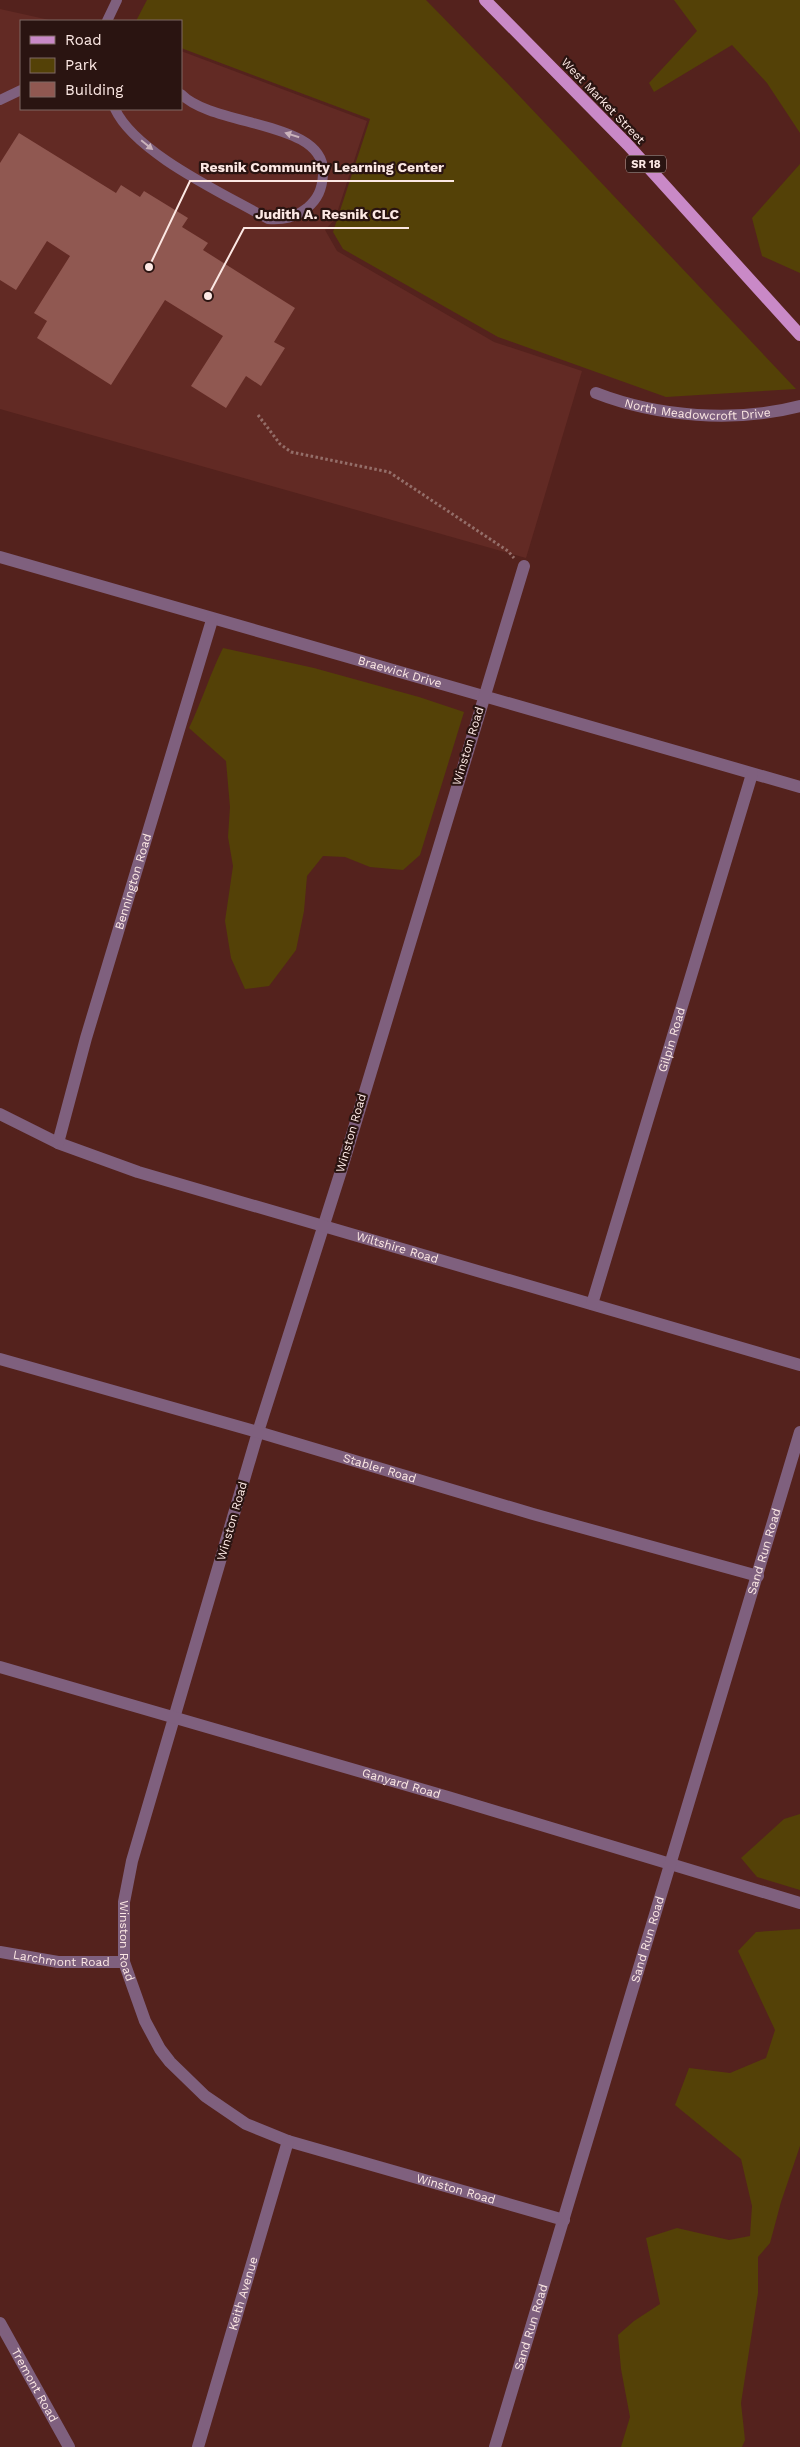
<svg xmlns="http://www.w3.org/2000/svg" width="800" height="2447" font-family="'Work Sans',sans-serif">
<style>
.built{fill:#622a24}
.green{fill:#544107}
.building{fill:#905851}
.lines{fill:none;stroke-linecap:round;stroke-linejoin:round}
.path{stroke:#946e69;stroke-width:3;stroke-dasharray:2.5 2.5;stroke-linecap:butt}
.service{stroke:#7f607e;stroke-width:10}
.minor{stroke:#7f607e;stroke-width:12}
.tertiary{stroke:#7f607e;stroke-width:12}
.primary{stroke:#c989c7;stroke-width:12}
.oneway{fill:#cab2bb}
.labels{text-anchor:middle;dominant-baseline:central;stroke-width:4.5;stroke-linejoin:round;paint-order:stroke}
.shield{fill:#2a1411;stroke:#bda8a5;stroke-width:1}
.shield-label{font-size:11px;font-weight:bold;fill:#fce8e4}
.street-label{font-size:12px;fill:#fce8e4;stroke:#2a1411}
.leader{fill:none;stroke:#fce8e4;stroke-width:2}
.callout-dot{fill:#fce8e4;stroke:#2a1411;stroke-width:2}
.callout-label{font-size:14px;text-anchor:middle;font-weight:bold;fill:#fce8e4;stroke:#2a1411;stroke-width:4.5;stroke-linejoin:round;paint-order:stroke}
</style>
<rect width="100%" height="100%" fill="#54221d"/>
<path class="built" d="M 0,9 L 54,21 L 21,21 L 21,109 L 181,109 L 181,51 L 367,121 L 335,219 L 325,230 L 337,251 L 494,342 L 582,371 L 526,558 L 0,409 Z"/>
<g class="green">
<path d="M 147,0 L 426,0 L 509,85 L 796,389 L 666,397 L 498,337 L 343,249 L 333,232 L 370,119 L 181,48 L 181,21 L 136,21 Z"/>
<path d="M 674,0 L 800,0 L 800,133 L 767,83 L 732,45 L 654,92 L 649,83 L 697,31 Z"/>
<path d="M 800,164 L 800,273 L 762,256 L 752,218 Z"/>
<path d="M 223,648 L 314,668 L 419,697 L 464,712 L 420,855 L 403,870 L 370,867 L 345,857 L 323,856 L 307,876 L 304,911 L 296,950 L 269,986 L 245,989 L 231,958 L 225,921 L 233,866 L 228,837 L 230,807 L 226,761 L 189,728 C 202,701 210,674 223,648 Z"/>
<path d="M 800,1814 L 800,1890 L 757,1877 L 741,1858 L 784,1819 Z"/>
<path d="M 800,1929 L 800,2146 L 781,2202 L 770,2243 L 758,2257 L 758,2293 L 741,2403 L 745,2440 L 742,2447 L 621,2447 L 630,2417 L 621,2369 L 618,2335 L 634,2321 L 660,2304 L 646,2238 L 677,2228 L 729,2240 L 750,2236 L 752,2206 L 741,2159 L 675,2105 L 689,2068 L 730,2073 L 766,2058 L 775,2030 L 738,1951 L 756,1932 Z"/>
</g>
<path class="building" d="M 19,133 L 116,193 L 121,185 L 140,197 L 144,191 L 188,218 L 182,227 L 208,243 L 203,250 L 295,308 L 274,342 L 285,348 L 261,386 L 246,376 L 226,408 L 191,386 L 223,336 L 165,300 L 111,385 L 37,338 L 47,321 L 34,313 L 70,256 L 47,241 L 16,290 L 0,280 L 0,163 Z"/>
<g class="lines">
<path class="path" d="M 258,415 L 280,444 L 291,452 L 389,472 L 508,551 L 514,558"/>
<g class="service">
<path d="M 107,21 L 117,0"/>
<path d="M 0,100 L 21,90"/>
<path d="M 115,109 C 136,154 225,194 268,219 C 284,220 294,218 307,208 C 318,199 322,189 323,175 C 328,120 214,128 181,94"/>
</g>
<g class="minor">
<path id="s1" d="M 596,393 C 658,417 735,423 800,406"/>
<path id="s2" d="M 0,557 L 800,787"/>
<path id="s3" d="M 524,566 L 341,1171 L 258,1432 L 132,1861 L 124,1902 L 124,1962 L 145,2021 L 160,2049 L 170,2062 L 205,2096 L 246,2124 L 288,2141 L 564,2220"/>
<path id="s4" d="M 0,1114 L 58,1143 L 138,1172 L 800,1365"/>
<path id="s5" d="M 58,1143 L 86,1038 L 212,620"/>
<path id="s6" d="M 592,1304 L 752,774"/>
<path id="s7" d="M 0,1359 L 258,1432 L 533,1514 L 758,1576"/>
<path id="s8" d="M 0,1667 L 448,1797 L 800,1903"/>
<path id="s9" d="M 0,1952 L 58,1962 L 124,1962"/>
<path id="s10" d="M 0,2323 L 69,2447"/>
<path id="s11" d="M 198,2447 L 288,2141"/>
</g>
<path class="tertiary" id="s12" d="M 495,2447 L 800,1432"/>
<path class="primary" d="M 485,0 L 628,145 L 800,335"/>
</g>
<defs><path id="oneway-solid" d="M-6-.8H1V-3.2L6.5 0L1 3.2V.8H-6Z" transform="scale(1.25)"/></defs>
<g class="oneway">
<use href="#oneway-solid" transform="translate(292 135) rotate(-163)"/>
<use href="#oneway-solid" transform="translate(147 145) rotate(39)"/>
</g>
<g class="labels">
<rect class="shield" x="626" y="155.5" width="40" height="17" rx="4"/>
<g class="shield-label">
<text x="646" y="164">SR 18</text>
</g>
<g class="street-label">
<text transform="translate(603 101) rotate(46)">West Market Street</text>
<text stroke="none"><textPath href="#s1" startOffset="104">North Meadowcroft Drive</textPath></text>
<text stroke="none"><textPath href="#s2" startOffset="416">Braewick Drive</textPath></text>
<text transform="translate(468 746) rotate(-73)">Winston Road</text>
<text stroke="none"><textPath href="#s5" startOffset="272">Bennington Road</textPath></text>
<text stroke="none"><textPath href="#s6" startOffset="276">Gilpin Road</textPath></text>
<text transform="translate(351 1133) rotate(-74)">Winston Road</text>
<text stroke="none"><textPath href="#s4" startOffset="420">Wiltshire Road</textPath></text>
<text stroke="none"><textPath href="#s7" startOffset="395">Stabler Road</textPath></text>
<text transform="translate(232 1521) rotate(-74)">Winston Road</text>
<text stroke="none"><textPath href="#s12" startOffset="935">Sand Run Road</textPath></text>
<text stroke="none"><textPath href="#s8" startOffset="418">Ganyard Road</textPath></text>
<text stroke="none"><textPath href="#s12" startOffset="530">Sand Run Road</textPath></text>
<text stroke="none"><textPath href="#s3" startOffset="1434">Winston Road</textPath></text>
<text stroke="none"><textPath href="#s9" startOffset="62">Larchmont Road</textPath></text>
<text stroke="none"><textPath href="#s3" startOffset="1884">Winston Road</textPath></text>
<text stroke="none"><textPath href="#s11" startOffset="160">Keith Avenue</textPath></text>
<text stroke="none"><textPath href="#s12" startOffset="125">Sand Run Road</textPath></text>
<text stroke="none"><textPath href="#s10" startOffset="71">Tremont Road</textPath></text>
</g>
</g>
<path class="leader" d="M149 267L190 181H454M208 296L244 228H409"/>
<g class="callout-dot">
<circle cx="149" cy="267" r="5"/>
<circle cx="208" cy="296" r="5"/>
</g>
<g class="callout-label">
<text x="322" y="172">Resnik Community Learning Center</text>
<text x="327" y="219">Judith A. Resnik CLC</text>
</g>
<rect x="20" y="20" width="162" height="90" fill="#2a1411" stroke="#7e6965"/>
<rect x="30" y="36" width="25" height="8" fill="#c989c7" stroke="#7e6965"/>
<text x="65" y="45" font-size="15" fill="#fce8e4">Road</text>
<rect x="30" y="58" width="25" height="15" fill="#544107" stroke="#7e6965"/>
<text x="65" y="70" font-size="15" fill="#fce8e4">Park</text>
<rect x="30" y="82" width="25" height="15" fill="#905851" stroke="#7e6965"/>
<text x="65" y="95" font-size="15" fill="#fce8e4">Building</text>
</svg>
